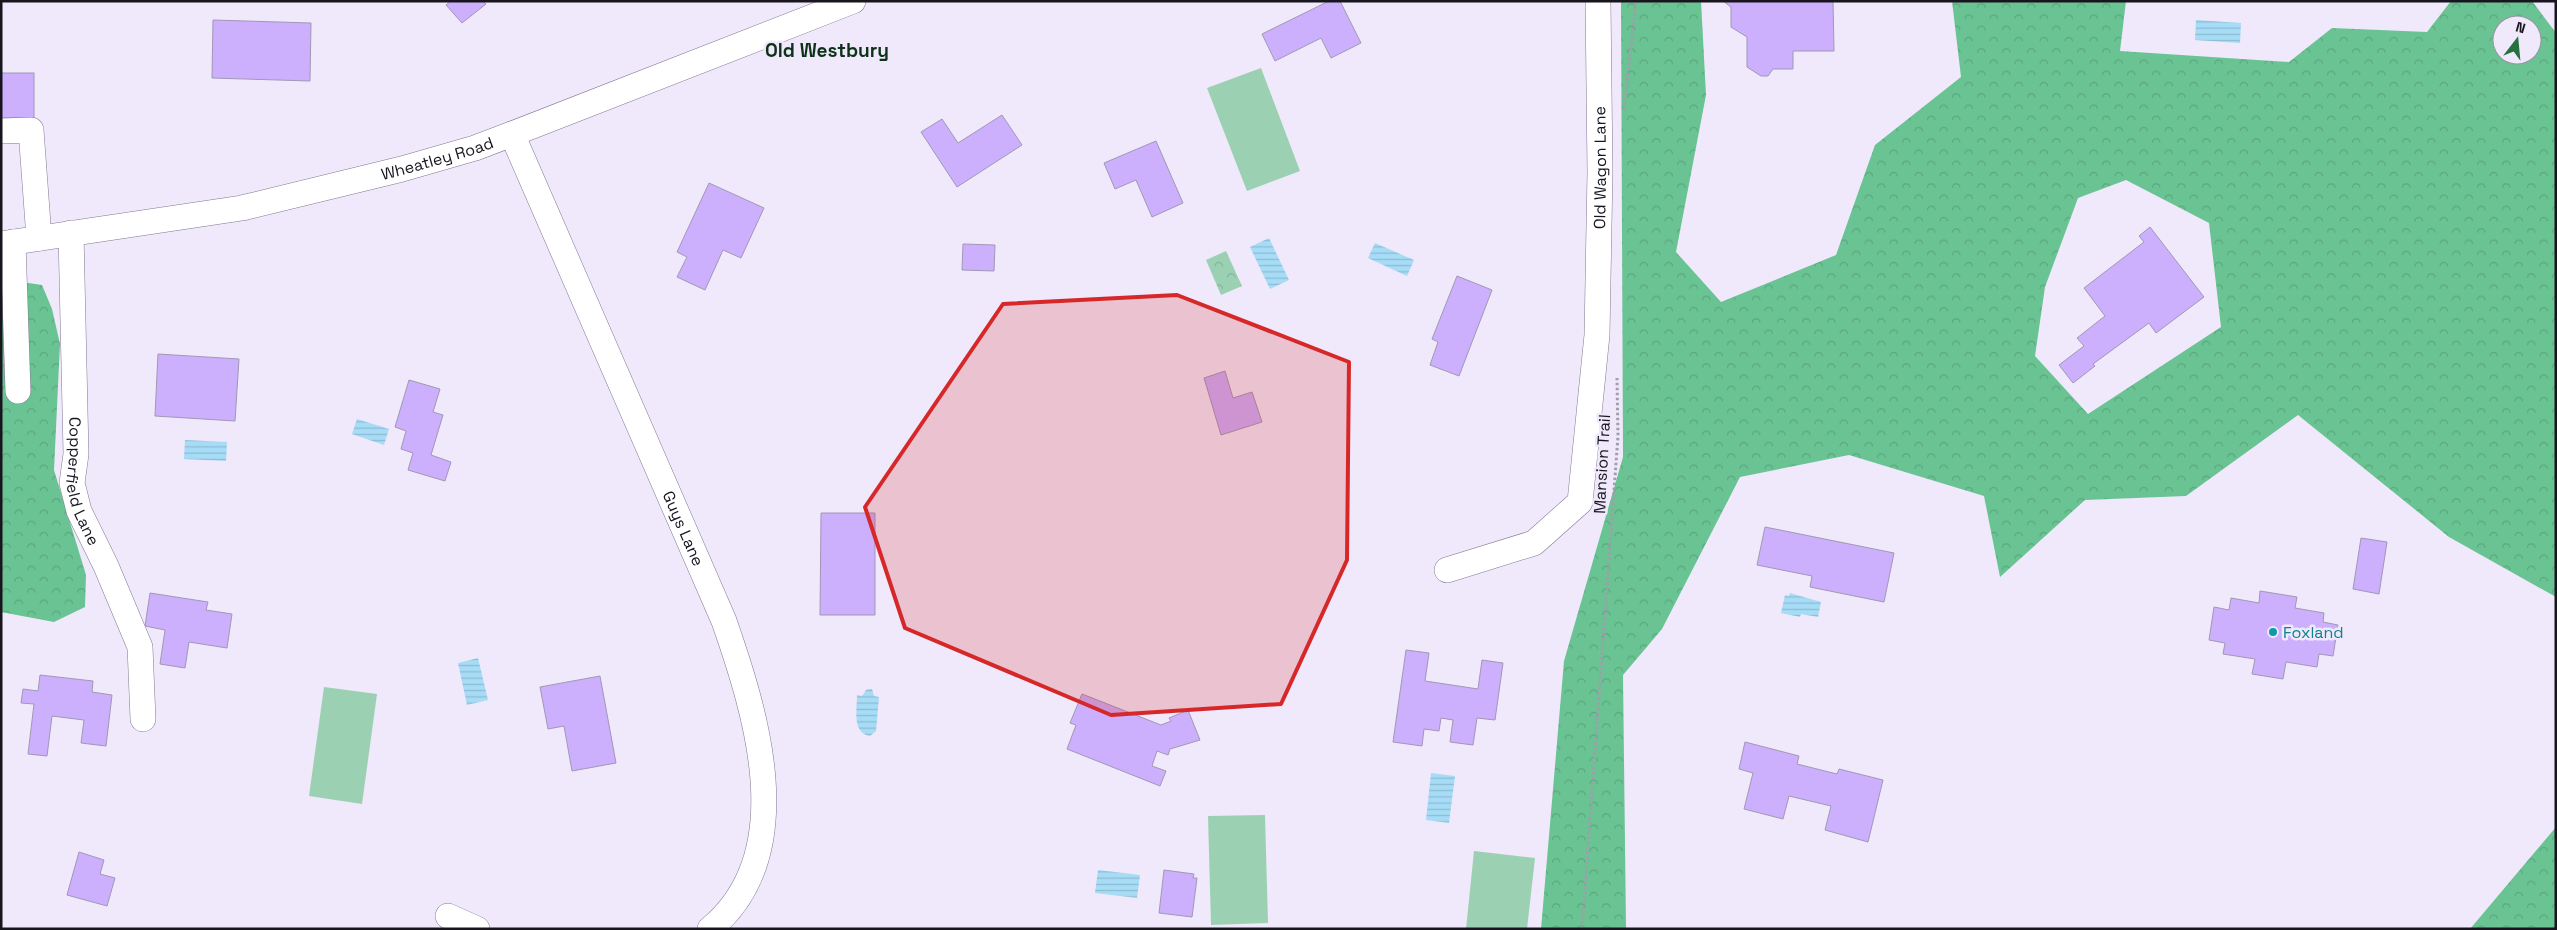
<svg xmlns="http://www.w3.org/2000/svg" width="2557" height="930" font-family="'Space Grotesk',sans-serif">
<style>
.grass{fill:#9bd1b2}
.forest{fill:url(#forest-crowns);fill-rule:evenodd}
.park{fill:url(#park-crowns)}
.water{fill:url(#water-rules)}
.building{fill:#ccaffd;stroke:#a198b4}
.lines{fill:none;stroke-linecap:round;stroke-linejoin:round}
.minor-casing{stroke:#827893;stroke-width:26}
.path{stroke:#a19dac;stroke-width:3;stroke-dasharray:2.5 2.5;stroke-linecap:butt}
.minor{stroke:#fff;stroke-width:25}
.marked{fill:#d62828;fill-opacity:0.2;stroke:#d62828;stroke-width:4;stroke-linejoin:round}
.culture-dot{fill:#0f9aa8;stroke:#efe9fb;stroke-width:2}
.labels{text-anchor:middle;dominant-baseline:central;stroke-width:5;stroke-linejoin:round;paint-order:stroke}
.street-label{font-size:16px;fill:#18151f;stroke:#efe9fb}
.culture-label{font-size:16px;fill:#0d838f;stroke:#efe9fb;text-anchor:start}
.quarter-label{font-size:19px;font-weight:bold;fill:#0e3119;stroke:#efe9fb}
</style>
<defs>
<pattern id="forest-crowns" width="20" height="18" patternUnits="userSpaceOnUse" patternTransform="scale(1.25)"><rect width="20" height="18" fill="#6ac393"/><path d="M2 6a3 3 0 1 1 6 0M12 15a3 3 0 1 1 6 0" fill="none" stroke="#5ba77e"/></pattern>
<pattern id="park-crowns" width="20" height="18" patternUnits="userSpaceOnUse" patternTransform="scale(1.25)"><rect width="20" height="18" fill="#9bd1b2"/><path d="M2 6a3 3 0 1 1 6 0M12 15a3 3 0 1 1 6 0" fill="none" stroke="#85b399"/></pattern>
<pattern id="water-rules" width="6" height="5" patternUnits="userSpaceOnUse" patternTransform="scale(1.25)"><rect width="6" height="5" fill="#a6dcf6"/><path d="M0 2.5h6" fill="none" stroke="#8ebcd2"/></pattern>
</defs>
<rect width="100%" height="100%" fill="#efe9fb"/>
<g class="grass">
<path d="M 1261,68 L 1300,171 L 1247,191 L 1207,88 Z"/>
<path d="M 324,687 L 377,694 L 362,804 L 309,796 Z"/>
<path d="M 1265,815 L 1268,923 L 1211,925 L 1208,816 Z"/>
<path d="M 1474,851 L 1535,858 L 1527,929 L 1466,929 Z"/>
</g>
<g class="forest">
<path d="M 1621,1 L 1701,1 L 1706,95 L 1676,252 L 1721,302 L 1836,255 L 1875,145 L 1961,77 L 1952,1 L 2126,1 L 2120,51 L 2289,62 L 2332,28 L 2427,32 L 2451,1 L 2532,1 L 2556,33 L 2556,597 L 2449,537 L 2298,415 L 2186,496 L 2085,500 L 2000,577 L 1984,496 L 1849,455 L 1740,477 L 1662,629 L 1623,675 L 1626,929 L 1541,929 L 1564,661 L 1623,457 ZM 2502,25 L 2532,25 L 2532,55 L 2502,55 ZM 2126,180 L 2209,223 L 2221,327 L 2088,414 L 2035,356 L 2045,287 L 2078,198 Z"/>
<path d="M 1,279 L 42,285 L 52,309 L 60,344 L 54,470 L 86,575 L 85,607 L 54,622 L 1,612 Z"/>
<path d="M 2556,827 L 2556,929 L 2470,929 Z"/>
</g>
<path class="park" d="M 1226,251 L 1242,286 L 1221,295 L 1206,260 Z"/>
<g class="water">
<path d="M 2196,20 L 2241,23 L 2240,43 L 2195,40 Z"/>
<path d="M 1269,238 L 1289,280 L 1270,289 L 1250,247 Z"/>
<path d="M 1375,243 L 1414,260 L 1407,276 L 1368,258 Z"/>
<path d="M 357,419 L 389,429 L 384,445 L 352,434 Z"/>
<path d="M 185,440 L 227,442 L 226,461 L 184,459 Z"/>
<path d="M 1790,593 L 1821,602 L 1818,617 L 1801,614 L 1800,617 L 1781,613 L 1785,595 L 1789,596 Z"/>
<path d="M 478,658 L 488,700 L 467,705 L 458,663 Z"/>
<path d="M 869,689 L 872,689 L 874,696 L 879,697 L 876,731 L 870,736 C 852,733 857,710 857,695 L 862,696 L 866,690 Z"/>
<path d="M 1431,773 L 1455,776 L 1449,823 L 1426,820 Z"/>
<path d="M 1098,870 L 1140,875 L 1137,898 L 1095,893 Z"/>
</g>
<g class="building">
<path d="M 451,1 L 483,1 L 486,4 L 462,23 L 446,5 Z"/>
<path d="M 1329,1 L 1340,1 L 1361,43 L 1331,58 L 1321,38 L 1275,61 L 1262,34 Z"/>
<path d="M 1723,1 L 1833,1 L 1834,51 L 1793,51 L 1793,69 L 1773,69 L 1768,76 L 1761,76 L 1747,67 L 1747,37 L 1731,27 L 1731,7 Z"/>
<path d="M 213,20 L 311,23 L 310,81 L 212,78 Z"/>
<rect x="1" y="73" width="33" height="45"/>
<path d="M 1002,115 L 1022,145 L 957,187 L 921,132 L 942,119 L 958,143 Z"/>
<path d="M 1156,141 L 1183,203 L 1152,217 L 1136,180 L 1115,189 L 1104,163 Z"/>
<path d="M 709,183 L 764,208 L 741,258 L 723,250 L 705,290 L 677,277 L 687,257 L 677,252 Z"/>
<path d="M 2150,227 L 2204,297 L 2156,333 L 2149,323 L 2093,364 L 2095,366 L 2073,383 L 2059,365 L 2084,346 L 2077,338 L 2105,316 L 2084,288 L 2144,242 L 2139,236 Z"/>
<path d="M 963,244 L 995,245 L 994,271 L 962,270 Z"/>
<path d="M 1457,276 L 1492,290 L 1459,376 L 1430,365 L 1438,342 L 1432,339 Z"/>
<path d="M 158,354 L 239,359 L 235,421 L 155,416 Z"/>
<path d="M 1225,371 L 1233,398 L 1252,392 L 1262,422 L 1221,435 L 1204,378 Z"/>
<path d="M 409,380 L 440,389 L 433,412 L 443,415 L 431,455 L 451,462 L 445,481 L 408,470 L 413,453 L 401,449 L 406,431 L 395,427 Z"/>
<path d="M 821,513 L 875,513 L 875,615 L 820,615 Z"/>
<path d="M 1765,527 L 1894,553 L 1884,602 L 1810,587 L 1812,576 L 1757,565 Z"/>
<path d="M 2361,538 L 2387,542 L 2379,594 L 2353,589 Z"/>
<path d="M 2260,591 L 2297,597 L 2295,608 L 2324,613 L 2323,622 L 2338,625 L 2333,656 L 2319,654 L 2317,667 L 2286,662 L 2283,679 L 2252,674 L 2255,659 L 2223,654 L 2225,643 L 2209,640 L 2214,607 L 2229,610 L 2231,598 L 2259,603 Z"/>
<path d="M 150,593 L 208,602 L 206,610 L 232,614 L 227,648 L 189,642 L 185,668 L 160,664 L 165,630 L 145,626 Z"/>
<path d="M 1406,650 L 1429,653 L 1425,681 L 1478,689 L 1482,660 L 1503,663 L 1495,720 L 1477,718 L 1473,745 L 1450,742 L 1453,720 L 1441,718 L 1439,731 L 1424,729 L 1422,746 L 1393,742 Z"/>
<path d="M 40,675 L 93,681 L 92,692 L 112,695 L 106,746 L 81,743 L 84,720 L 52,716 L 47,756 L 28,754 L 34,704 L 21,703 L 23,689 L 38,691 Z"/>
<path d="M 600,676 L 616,763 L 572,771 L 564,726 L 548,729 L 540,687 Z"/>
<path d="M 1082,694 L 1161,725 L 1171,721 L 1169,718 L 1188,710 L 1200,740 L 1170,749 L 1168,755 L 1157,751 L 1152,766 L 1166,771 L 1160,786 L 1067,749 L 1076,725 L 1070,723 Z"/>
<path d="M 1745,742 L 1799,756 L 1797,764 L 1837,774 L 1839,769 L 1883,780 L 1868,842 L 1825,830 L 1831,806 L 1789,796 L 1783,819 L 1744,809 L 1753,773 L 1739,769 Z"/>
<path d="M 79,852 L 104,860 L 100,874 L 115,878 L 107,906 L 67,895 Z"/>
<path d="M 1164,870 L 1194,874 L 1193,878 L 1197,878 L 1192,917 L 1159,913 Z"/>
</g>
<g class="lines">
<g class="minor-casing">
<g id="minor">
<path d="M 1,131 L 31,130 L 39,238"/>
<path id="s1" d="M 512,134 L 724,621 C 756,713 801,854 710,929"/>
<path id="s2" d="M 71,233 L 76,454 L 72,483 L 79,511 L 106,566 L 140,647 L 143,719"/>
<path d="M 13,242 L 18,391"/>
<path id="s3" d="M 1,244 L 242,208 L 402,169 L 475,148 L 512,134 L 853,1"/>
<path id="s4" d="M 1447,570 L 1534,543 L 1580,502 L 1597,335 L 1600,172 L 1598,1"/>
<path d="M 448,916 L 477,929"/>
</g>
</g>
<g class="path">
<path d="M 1624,110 L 1636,1"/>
<path d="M 1582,929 L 1618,436 L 1617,378"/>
</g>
<use href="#minor" class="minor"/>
</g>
<path class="marked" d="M 1177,295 L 1349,362 L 1347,560 L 1281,704 L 1111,715 L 905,628 L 865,507 L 1003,304 Z"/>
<circle class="culture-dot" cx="2273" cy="632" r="5"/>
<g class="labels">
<g class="street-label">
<text stroke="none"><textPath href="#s3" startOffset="445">Wheatley Road</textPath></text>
<text stroke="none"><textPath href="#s4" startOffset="488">Old Wagon Lane</textPath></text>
<text transform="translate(1602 464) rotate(-87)">Mansion Trail</text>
<text stroke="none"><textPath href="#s2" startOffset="250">Copperfield Lane</textPath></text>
<text stroke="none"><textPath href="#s1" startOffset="430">Guys Lane</textPath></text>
</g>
<g class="culture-label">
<text x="2283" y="632">Foxland</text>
</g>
<g class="quarter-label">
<text x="827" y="50">Old Westbury</text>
</g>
</g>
<rect width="2557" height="930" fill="none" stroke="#18151f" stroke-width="5"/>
<g transform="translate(2517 40) rotate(16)"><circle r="24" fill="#efe9fb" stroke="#9994a3"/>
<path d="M0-4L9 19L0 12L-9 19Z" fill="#26713f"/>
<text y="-8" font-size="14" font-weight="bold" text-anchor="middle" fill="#18151f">N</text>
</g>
</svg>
